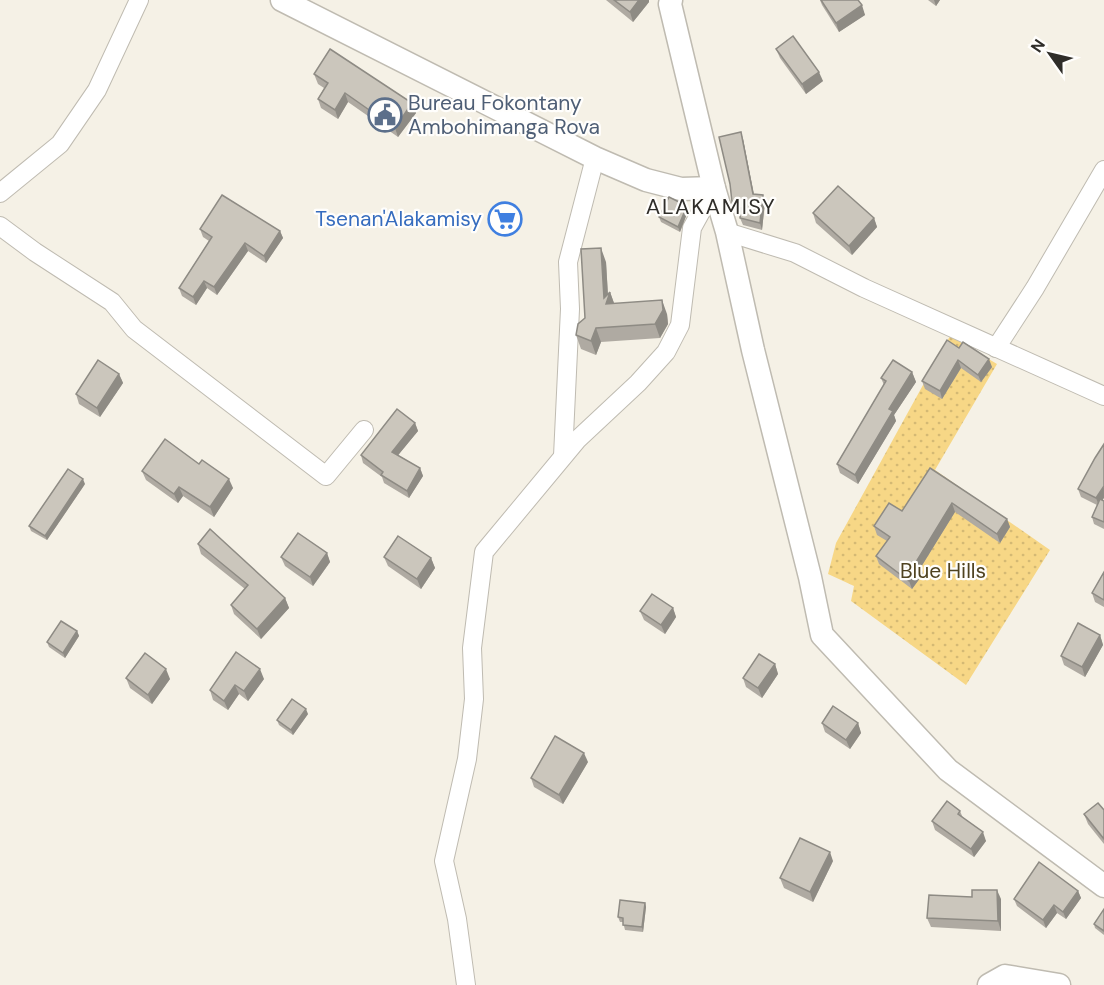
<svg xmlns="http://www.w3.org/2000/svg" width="1104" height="985" font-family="'DM Sans',sans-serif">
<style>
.grass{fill:url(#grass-dots)}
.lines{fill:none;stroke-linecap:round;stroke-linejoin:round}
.minor-casing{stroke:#bfbbb1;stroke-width:20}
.tertiary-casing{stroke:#bfbbb1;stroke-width:25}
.minor{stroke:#fff;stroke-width:18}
.tertiary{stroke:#fff;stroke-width:22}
.wall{fill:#afaaa2}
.shaded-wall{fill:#8e8b84}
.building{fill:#cbc6bc;stroke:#8e8b84;stroke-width:1.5}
.labels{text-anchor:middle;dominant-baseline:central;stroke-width:4.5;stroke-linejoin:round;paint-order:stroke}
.service-label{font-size:21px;fill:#4e5e75;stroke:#fffefc;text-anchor:start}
.shop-label{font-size:21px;fill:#366cbe;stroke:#fffefc;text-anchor:end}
.park-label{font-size:21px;fill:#4f421f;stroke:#fffefc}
.neighbourhood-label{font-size:22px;letter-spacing:1.5px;fill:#2f2d29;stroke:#fffefc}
</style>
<defs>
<pattern id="grass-dots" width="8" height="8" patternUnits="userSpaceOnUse" patternTransform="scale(1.5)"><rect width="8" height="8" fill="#f7d786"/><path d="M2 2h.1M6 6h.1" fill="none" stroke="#d4b974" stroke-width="1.8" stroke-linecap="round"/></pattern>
</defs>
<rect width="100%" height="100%" fill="#f5f1e6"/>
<path class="grass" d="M 950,336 L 997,364 L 935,470 L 1050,550 L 966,685 L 851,601 L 854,586 L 828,574 L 836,543 Z"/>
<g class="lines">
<g class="minor-casing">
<g id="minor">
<path d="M 0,193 L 60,144 L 97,90 L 139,0"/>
<path d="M 0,226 L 35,252 L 112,302 L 134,329 L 326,476 L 364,430"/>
<path d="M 727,232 L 795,253 L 864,288 L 1104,396"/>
<path d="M 996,348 L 1035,288 L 1104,170"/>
<path d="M 563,456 L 570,309 L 568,262 L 595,158"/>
<path d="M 466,985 L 457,919 L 444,861 L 467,759 L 474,699 L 472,648 L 484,552 L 577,440 L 638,383 L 666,352 L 680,325 L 692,228 L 714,188"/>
</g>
</g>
<g class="tertiary-casing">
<g id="tertiary">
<path d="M 282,0 L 595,158 L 646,180 L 681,189 L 714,188"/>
<path d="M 671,0 L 670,4 L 714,188 L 727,232 L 753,350 L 810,577 L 822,635 L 948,770 L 1104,886"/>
<path d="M 989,985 L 1005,976 L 1059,985"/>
</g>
</g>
<use href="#minor" class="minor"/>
<use href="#tertiary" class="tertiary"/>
</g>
<g class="wall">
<path d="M 606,0 L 649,0 L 649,2 L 633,22 Z"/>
<path d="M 820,0 L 858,0 L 865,15 L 839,32 L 822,5 Z"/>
<path d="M 928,0 L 940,0 L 936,6 Z"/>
<path d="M 776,49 L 823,81 L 806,94 L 780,58 Z"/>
<path d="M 314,74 L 416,113 L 398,137 L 348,102 L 338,119 L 321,108 L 318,99 L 324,88 L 318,84 Z"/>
<path d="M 743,139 L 754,194 L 765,202 L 762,230 L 743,225 L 740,218 L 740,215 L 736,214 L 732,202 Z"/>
<path d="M 688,211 L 680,232 L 661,222 L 659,217 Z"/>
<path d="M 813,213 L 874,218 L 877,227 L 852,255 L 816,223 Z"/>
<path d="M 200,229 L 280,231 L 283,238 L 266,263 L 248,251 L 217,295 L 207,288 L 196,305 L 182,296 L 179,288 L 209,241 L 203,237 Z"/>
<path d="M 606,262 L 608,294 L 610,292 L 614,303 L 667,314 L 668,324 L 660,338 L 601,342 L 596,355 L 581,349 L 576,335 L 585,318 Z"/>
<path d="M 959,348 L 992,367 L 981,382 L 961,368 L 942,399 L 925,389 L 922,381 Z"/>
<path d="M 912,372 L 916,382 L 894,415 L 896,421 L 858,484 L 840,473 L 837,464 L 884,385 L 881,378 Z"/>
<path d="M 119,374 L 123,383 L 100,417 L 79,404 L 76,394 Z"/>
<path d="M 415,423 L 418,431 L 398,455 L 420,468 L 423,476 L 409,498 L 384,483 L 382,477 L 363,463 L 361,455 Z"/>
<path d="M 199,464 L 233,488 L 214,517 L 183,496 L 178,503 L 146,480 L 142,471 Z"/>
<path d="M 930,468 L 1007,519 L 1010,527 L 1000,543 L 955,512 L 921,567 L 923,574 L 912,589 L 879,564 L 876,556 L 887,541 L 877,535 L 874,526 L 902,511 Z"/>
<path d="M 85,484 L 47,540 L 31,531 L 29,526 Z"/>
<path d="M 1078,489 L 1104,501 L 1104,529 L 1094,524 L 1092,517 L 1097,505 L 1081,497 Z"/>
<path d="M 198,544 L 285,598 L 289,608 L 261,639 L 234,614 L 231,605 L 245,589 L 201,554 Z"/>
<path d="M 327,553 L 330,562 L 313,586 L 285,566 L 281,557 Z"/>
<path d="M 384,557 L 431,558 L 435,568 L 421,589 L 388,566 Z"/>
<path d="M 1104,572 L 1104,607 L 1095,602 L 1092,593 Z"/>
<path d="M 673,608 L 676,617 L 665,634 L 644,620 L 640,611 Z"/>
<path d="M 77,631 L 79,636 L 65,658 L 49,647 L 47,642 Z"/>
<path d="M 1100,635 L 1103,645 L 1085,677 L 1064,665 L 1061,656 Z"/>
<path d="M 775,664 L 778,674 L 762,698 L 746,687 L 743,678 Z"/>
<path d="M 126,678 L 170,679 L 152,704 L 130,688 Z"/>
<path d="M 264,679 L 248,701 L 239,694 L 228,710 L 213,700 L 210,690 Z"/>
<path d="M 308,714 L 293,735 L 279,725 L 277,720 Z"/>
<path d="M 822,723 L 858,723 L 861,733 L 850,749 L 825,732 Z"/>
<path d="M 588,762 L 563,804 L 534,787 L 531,778 Z"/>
<path d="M 1104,810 L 1104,844 L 1088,824 L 1084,814 Z"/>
<path d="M 960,811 L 963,818 L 986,841 L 974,857 L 935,830 L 932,821 Z"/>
<path d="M 833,861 L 813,902 L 784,888 L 780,878 Z"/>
<path d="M 1078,891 L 1081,898 L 1066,919 L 1057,913 L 1046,928 L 1017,906 L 1014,899 Z"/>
<path d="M 1001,899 L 1001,931 L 931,927 L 927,918 Z"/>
<path d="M 645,903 L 646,907 L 643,932 L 625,930 L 623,922 L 620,922 L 618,917 Z"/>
<path d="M 1104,909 L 1104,935 L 1095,928 L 1094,924 Z"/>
</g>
<g class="shaded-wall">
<path d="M 639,0 L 649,0 L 649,2 L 633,22 L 630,12 Z"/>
<path d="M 934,0 L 940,0 L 936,6 Z"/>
<path d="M 862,5 L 865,15 L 839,32 L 836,23 Z"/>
<path d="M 819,72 L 823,81 L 806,94 L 802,84 Z"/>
<path d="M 345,93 L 348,102 L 338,119 L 335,110 Z"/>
<path d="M 412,103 L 416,113 L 398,137 L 395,128 Z"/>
<path d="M 741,132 L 743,139 L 755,201 L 753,194 Z"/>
<path d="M 763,195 L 765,202 L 762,230 L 760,223 Z"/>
<path d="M 687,206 L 688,211 L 680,232 L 678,227 Z"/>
<path d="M 874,218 L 877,227 L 852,255 L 849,246 Z"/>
<path d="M 280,231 L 283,238 L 266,263 L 264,256 Z"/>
<path d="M 245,243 L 248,251 L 217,295 L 214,287 Z"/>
<path d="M 601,248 L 606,262 L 608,297 L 610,292 L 615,306 L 611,318 L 604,298 Z"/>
<path d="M 204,281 L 207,288 L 196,305 L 193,297 Z"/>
<path d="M 662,300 L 667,314 L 668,324 L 660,338 L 655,324 Z"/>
<path d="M 596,328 L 601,342 L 596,355 L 591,341 Z"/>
<path d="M 989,359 L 992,367 L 981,382 L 978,375 Z"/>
<path d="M 958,360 L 961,368 L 942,399 L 940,391 Z"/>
<path d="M 912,372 L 916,382 L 894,415 L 896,421 L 858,484 L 855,475 L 889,409 Z"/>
<path d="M 119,374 L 123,383 L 100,417 L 97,408 Z"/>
<path d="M 415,423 L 418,431 L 395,459 L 392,452 Z"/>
<path d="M 420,468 L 423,476 L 409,498 L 407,491 Z"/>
<path d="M 83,479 L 85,484 L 47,540 L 45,536 Z"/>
<path d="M 229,479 L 233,488 L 214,517 L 210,507 Z"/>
<path d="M 1104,486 L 1104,498 L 1099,506 L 1096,498 Z"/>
<path d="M 179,487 L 183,496 L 178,503 L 174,494 Z"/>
<path d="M 952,503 L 955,512 L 921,567 L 923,574 L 912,589 L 909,581 L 916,562 Z"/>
<path d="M 1007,519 L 1010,527 L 1000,543 L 997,534 Z"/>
<path d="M 327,553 L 330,562 L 313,586 L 310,577 Z"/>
<path d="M 431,558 L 435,568 L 421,589 L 417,579 Z"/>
<path d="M 285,598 L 289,608 L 261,639 L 257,629 Z"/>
<path d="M 673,608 L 676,617 L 665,634 L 661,625 Z"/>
<path d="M 77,631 L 79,636 L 65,658 L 63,653 Z"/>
<path d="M 1100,635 L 1103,645 L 1085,677 L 1082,667 Z"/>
<path d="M 775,664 L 778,674 L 762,698 L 758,688 Z"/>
<path d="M 166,669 L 170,679 L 152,704 L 148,695 Z"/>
<path d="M 260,669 L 264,679 L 248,701 L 244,691 Z"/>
<path d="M 235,685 L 239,694 L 228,710 L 224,701 Z"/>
<path d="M 306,709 L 308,714 L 293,735 L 291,730 Z"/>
<path d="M 858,723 L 861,733 L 850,749 L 846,740 Z"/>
<path d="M 584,753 L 588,762 L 563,804 L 559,795 Z"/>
<path d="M 983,832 L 986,841 L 974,857 L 971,849 Z"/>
<path d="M 830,852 L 833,861 L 813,902 L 810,892 Z"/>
<path d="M 997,890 L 1001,899 L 1001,931 L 998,921 Z"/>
<path d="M 1078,891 L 1081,898 L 1066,919 L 1063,912 Z"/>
<path d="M 645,903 L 646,907 L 643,932 L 642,927 Z"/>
<path d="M 1054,905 L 1057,913 L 1046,928 L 1043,920 Z"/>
</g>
<g class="building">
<path d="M 614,0 L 639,0 L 630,12 Z"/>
<path d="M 821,0 L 858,0 L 862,5 L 836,23 Z"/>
<path d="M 793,36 L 819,72 L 802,84 L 776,49 Z"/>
<path d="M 330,49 L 412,103 L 395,128 L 345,93 L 335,110 L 318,99 L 328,83 L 314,74 Z"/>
<path d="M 741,132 L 753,194 L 763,195 L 760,223 L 740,218 L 741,208 L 733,207 L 732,202 L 730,184 L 719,137 Z"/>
<path d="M 838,186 L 874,218 L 849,246 L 813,213 Z"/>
<path d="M 222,195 L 280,231 L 264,256 L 245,243 L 214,287 L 204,281 L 193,297 L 179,288 L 212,237 L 200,229 Z"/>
<path d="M 669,197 L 687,206 L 678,227 L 659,217 Z"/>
<path d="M 601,248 L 604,298 L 610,292 L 606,304 L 662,300 L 663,310 L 655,324 L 596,328 L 591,341 L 576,335 L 578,324 L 585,318 L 581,249 Z"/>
<path d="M 947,340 L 959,348 L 963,342 L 989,359 L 978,375 L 958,360 L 940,391 L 922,381 Z"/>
<path d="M 98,360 L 119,374 L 97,408 L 76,394 Z"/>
<path d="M 893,360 L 912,372 L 889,409 L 893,411 L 855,475 L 837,464 L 886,381 L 881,378 Z"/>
<path d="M 397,409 L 415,423 L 392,452 L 420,468 L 407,491 L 381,475 L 383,472 L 361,455 Z"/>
<path d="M 165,439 L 199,464 L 202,460 L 229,479 L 210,507 L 179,487 L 174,494 L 142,471 Z"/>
<path d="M 1104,444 L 1104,486 L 1096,498 L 1078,489 L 1095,458 Z"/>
<path d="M 930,468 L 1007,519 L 997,534 L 952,503 L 916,562 L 920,565 L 909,581 L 876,556 L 890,537 L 874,526 L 889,503 L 902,511 Z"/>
<path d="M 68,469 L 83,479 L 45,536 L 29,526 Z"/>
<path d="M 1100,499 L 1104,501 L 1104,522 L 1092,517 Z"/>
<path d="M 210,529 L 285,598 L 257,629 L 231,605 L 248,585 L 198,544 Z"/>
<path d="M 298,533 L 327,553 L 310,577 L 281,557 Z"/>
<path d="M 398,536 L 431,558 L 417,579 L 384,557 Z"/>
<path d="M 1104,572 L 1104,600 L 1092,593 Z"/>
<path d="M 652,594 L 673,608 L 661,625 L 640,611 Z"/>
<path d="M 61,621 L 77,631 L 63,653 L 47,642 Z"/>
<path d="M 1078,623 L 1100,635 L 1082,667 L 1061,656 Z"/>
<path d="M 236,652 L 260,669 L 244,691 L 235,685 L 224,701 L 210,690 Z"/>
<path d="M 145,653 L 166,669 L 148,695 L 126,678 Z"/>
<path d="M 759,654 L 775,664 L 758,688 L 743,678 Z"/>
<path d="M 292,699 L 306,709 L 291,730 L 277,720 Z"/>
<path d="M 833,706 L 858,723 L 846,740 L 822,723 Z"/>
<path d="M 555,736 L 584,753 L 559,795 L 531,778 Z"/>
<path d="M 947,801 L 960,811 L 958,814 L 983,832 L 971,849 L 932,821 Z"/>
<path d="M 1098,803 L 1104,810 L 1104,839 L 1084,814 Z"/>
<path d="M 800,838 L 830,852 L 810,892 L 780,878 Z"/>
<path d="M 1039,862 L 1078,891 L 1063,912 L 1054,905 L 1043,920 L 1014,899 Z"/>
<path d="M 972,890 L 997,890 L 998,921 L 927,918 L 929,895 L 972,897 Z"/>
<path d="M 620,900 L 645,903 L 642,927 L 623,925 L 623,918 L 618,917 Z"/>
<path d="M 1104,909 L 1104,931 L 1094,924 Z"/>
</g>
<defs>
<g id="civic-ring" transform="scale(1.725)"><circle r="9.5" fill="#fffefc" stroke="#5c6f8a" stroke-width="1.5"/><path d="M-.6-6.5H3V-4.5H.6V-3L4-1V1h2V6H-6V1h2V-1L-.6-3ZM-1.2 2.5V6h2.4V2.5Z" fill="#5c6f8a"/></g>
<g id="supermarket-ring" transform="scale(1.725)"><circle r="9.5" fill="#fffefc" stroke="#3f7fe0" stroke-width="1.5"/><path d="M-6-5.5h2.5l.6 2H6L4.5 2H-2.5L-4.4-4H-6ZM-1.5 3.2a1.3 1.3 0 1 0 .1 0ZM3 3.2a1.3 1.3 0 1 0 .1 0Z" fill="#3f7fe0"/></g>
</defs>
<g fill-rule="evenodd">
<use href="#civic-ring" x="385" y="115"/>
<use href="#supermarket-ring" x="505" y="219"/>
</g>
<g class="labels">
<g class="service-label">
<text x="408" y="103">Bureau Fokontany<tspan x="408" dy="24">Ambohimanga Rova</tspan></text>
</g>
<g class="shop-label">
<text x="482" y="219">Tsenan'Alakamisy</text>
</g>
<g class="park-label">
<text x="943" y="571">Blue Hills</text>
</g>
<g class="neighbourhood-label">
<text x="711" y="206">ALAKAMISY</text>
</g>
</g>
<g transform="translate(1050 54) rotate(304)" stroke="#fffefc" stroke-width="4.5" paint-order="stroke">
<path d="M0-4.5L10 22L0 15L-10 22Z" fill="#2f2d29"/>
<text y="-9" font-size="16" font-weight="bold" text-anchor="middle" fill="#2f2d29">N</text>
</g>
</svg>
